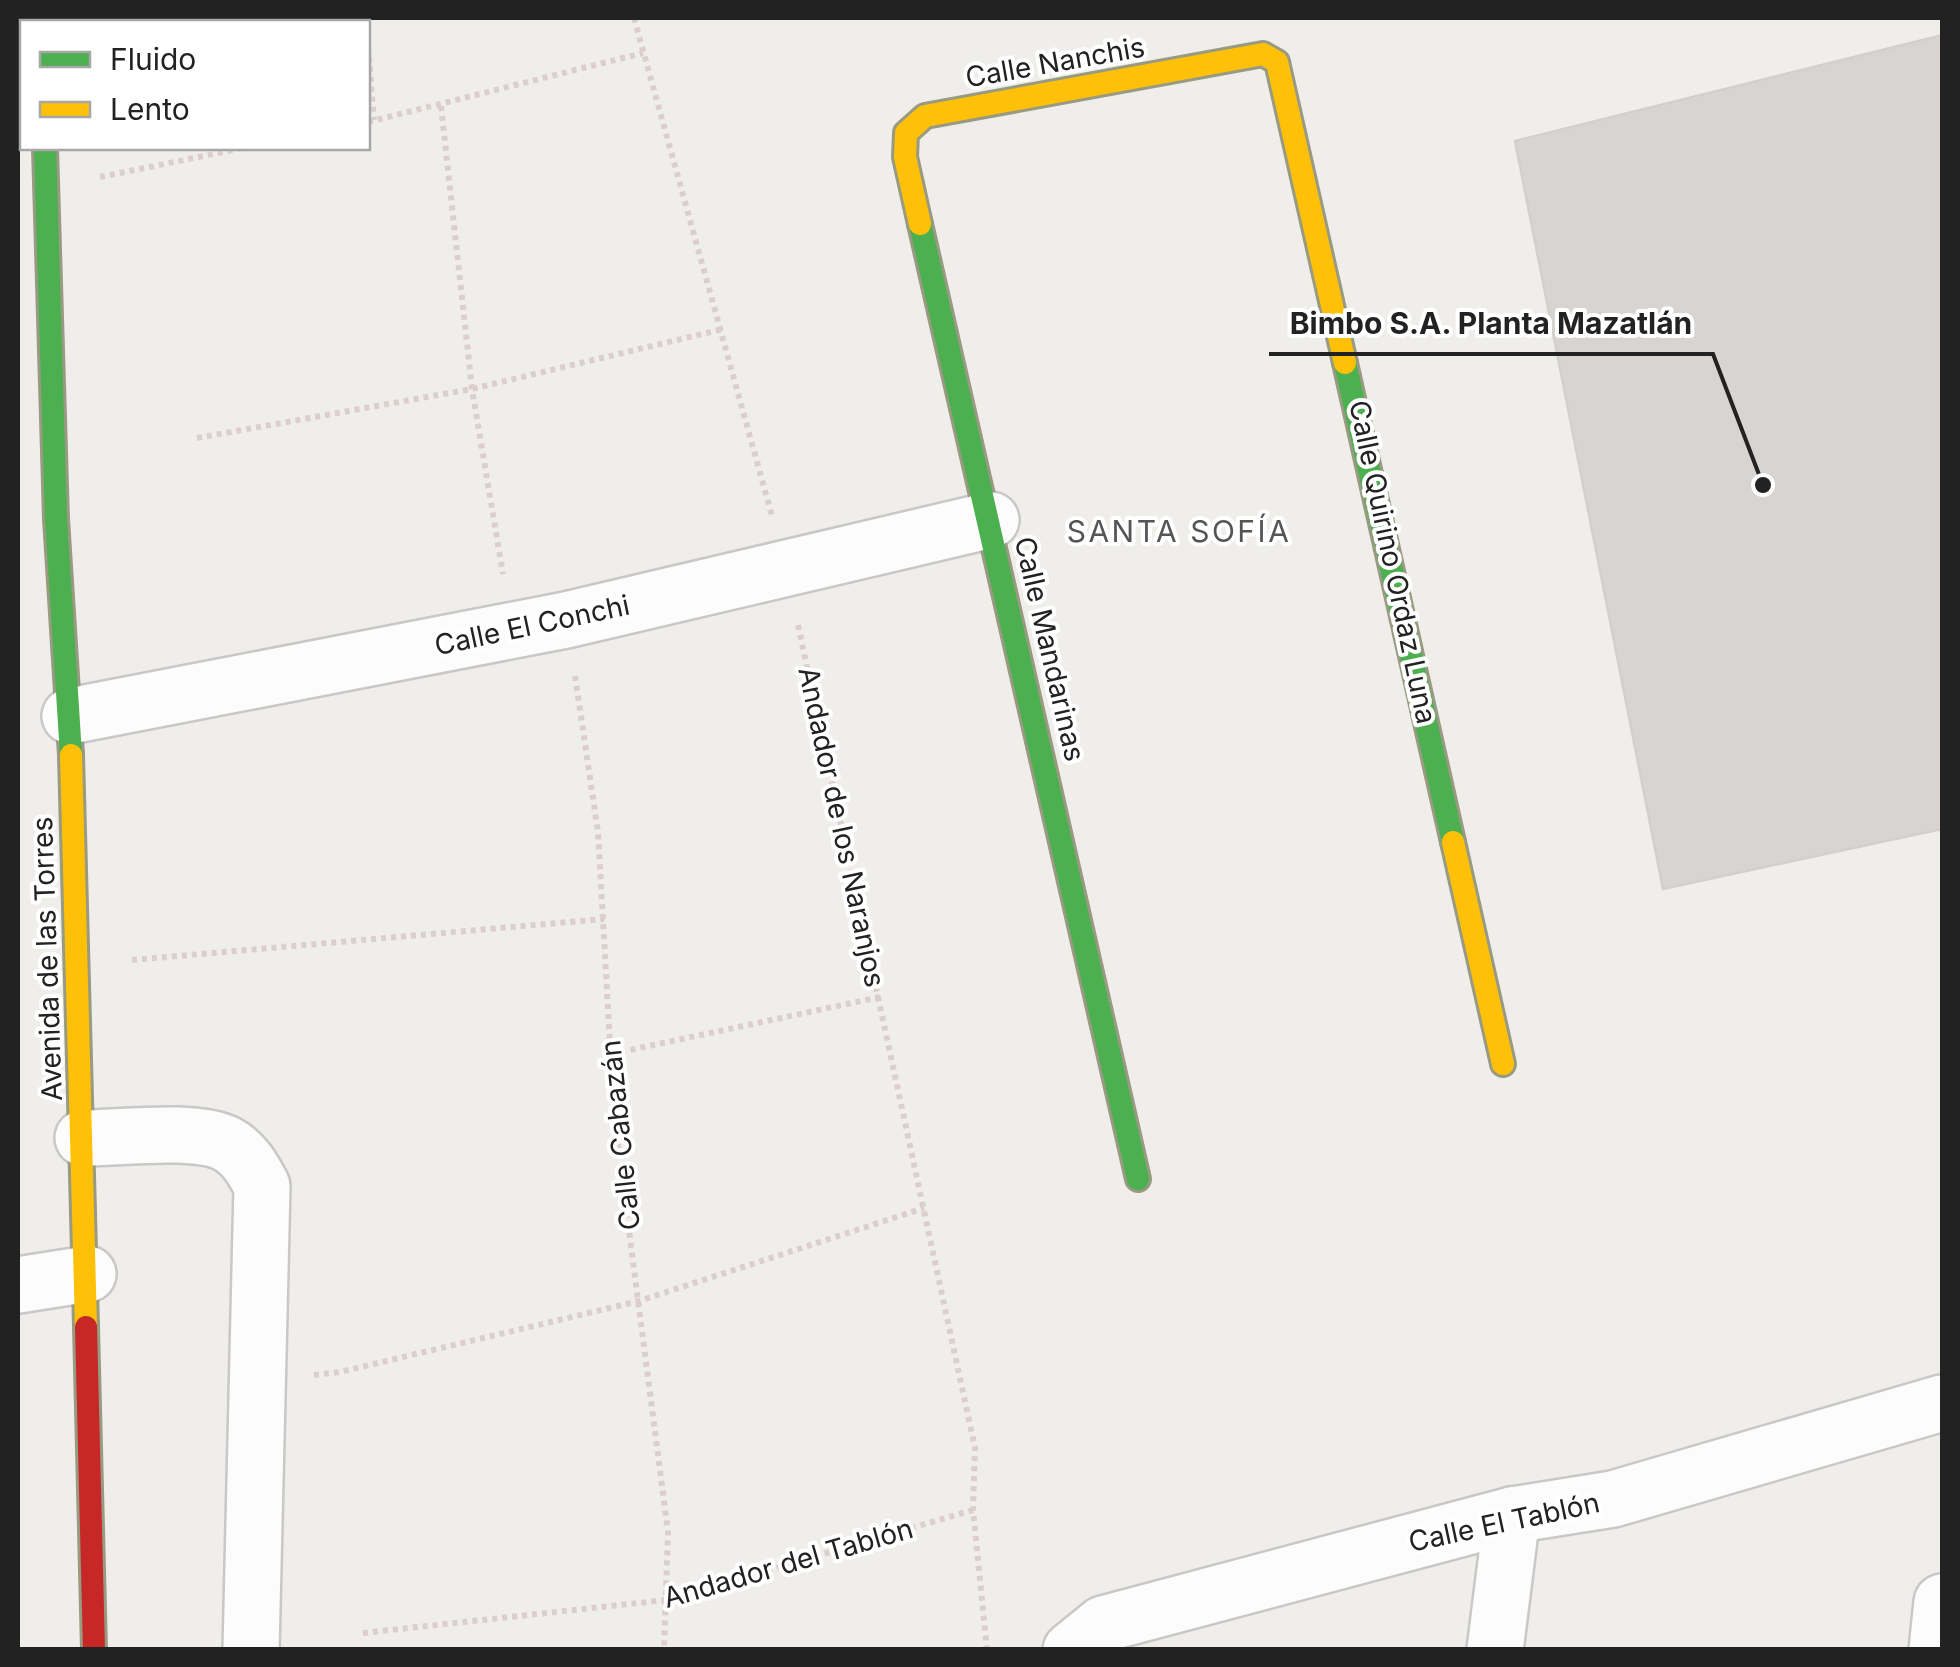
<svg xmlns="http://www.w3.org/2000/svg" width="1960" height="1667" font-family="Inter,sans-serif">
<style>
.building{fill:#d7d4d2;stroke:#d3d0cc;stroke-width:2.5}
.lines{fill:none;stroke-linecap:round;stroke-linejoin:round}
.street-casing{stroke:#c9c8c7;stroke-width:60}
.fast-casing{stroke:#999a82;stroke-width:28}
.slow-casing{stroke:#999a82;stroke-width:28}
.jam-casing{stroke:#999a82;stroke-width:28}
.path{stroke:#dccecd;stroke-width:6;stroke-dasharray:5 5;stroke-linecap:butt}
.street{stroke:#fdfcfc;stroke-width:55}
.fast{stroke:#4caf50;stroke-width:22}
.slow{stroke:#ffc107;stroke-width:22}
.jam{stroke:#c62828;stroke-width:22}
.labels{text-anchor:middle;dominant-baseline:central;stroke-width:8;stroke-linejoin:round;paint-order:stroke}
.street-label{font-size:28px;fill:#222;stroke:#fff}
.neighbourhood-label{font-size:30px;letter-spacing:2.5px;fill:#555;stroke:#fff}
.leader{fill:none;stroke:#222;stroke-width:4}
.callout-dot{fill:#222;stroke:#fff;stroke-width:4}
.callout-label{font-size:30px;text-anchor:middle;font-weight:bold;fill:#222;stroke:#fff;stroke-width:8;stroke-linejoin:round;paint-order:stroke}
</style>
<rect width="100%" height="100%" fill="#f0eeeb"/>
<path class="building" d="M 1942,35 L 1942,829 L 1663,889 L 1515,141 Z"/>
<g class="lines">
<g class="street-casing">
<g id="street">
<path d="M 70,716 L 566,620 L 991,520"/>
<path d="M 83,1138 C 120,1138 196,1128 227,1144 C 244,1153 253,1169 262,1186 L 251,1650"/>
<path d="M 18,1285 L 88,1274"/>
<path d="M 1071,1650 L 1103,1624 L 1512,1515 L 1613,1499 L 1942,1403"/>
<path d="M 1495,1650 L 1512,1515"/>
<path d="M 1937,1650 L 1942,1602"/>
</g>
</g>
<g class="fast-casing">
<g id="fast">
<path d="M 47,18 L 47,22"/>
<path d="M 45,148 L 56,519 L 71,755"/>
<path d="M 920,224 L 1138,1179"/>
<path d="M 1345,363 L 1453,842"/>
</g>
</g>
<g class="slow-casing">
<g id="slow">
<path d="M 920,224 L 905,157 L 906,133 L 925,116 L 1263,54 L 1277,62 L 1345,363"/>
<path d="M 71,755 L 86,1327"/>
<path d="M 1453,842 L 1503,1064"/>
</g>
</g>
<g class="jam-casing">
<path id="jam" d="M 86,1327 L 94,1650"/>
</g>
<g class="path">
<path d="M 365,18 L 365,22"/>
<path d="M 634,18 L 772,516"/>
<path d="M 368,47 L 374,120"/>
<path d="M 441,106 L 472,389 L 503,574"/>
<path d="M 368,122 L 643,53"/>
<path d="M 100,177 L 243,148"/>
<path d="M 197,438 L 472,389 L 723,329"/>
<path d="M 798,625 L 975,1448 L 973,1510 L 987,1650"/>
<path d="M 575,676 L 598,832 L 614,1115 L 668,1532 L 664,1650"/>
<path d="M 132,960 L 604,919"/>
<path d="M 611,1054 L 880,997"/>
<path d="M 314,1375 L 340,1372 L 639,1301 L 924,1208"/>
<path d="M 363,1633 L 666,1600 L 973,1510"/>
</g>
<use href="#street" class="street"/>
<use href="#fast" class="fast"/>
<use href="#slow" class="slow"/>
<use href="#jam" class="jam"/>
</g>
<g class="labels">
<g class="street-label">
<text transform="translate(1055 62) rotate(-10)">Calle Nanchis</text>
<text transform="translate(1393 562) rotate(78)">Calle Quirino Ordaz Luna</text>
<text transform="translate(532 625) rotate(-12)">Calle El Conchi</text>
<text transform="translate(1050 649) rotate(77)">Calle Mandarinas</text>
<text transform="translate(842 827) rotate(78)">Andador de los Naranjos</text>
<text transform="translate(47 959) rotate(-92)">Avenida de las Torres</text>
<text transform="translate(620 1135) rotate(-96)">Calle Cabazán</text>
<text transform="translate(1504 1522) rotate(-12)">Calle El Tablón</text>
<text transform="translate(788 1563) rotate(-16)">Andador del Tablón</text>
</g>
<g class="neighbourhood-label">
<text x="1179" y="531">SANTA SOFÍA</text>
</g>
</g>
<path class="leader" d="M1763 485L1713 354H1269"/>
<circle class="callout-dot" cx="1763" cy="485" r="10"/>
<g class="callout-label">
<text x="1491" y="334">Bimbo S.A. Planta Mazatlán</text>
</g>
<rect width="1960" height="1667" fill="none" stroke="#222222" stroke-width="40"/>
<rect x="20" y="20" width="350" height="130" fill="#ffffff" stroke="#a7a7a7" stroke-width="2.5"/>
<rect x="40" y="52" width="50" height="15" fill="#4caf50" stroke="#a7a7a7" stroke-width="2.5"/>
<text x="110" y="70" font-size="30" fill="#222222">Fluido</text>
<rect x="40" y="102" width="50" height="15" fill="#ffc107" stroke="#a7a7a7" stroke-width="2.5"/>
<text x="110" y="120" font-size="30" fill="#222222">Lento</text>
</svg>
